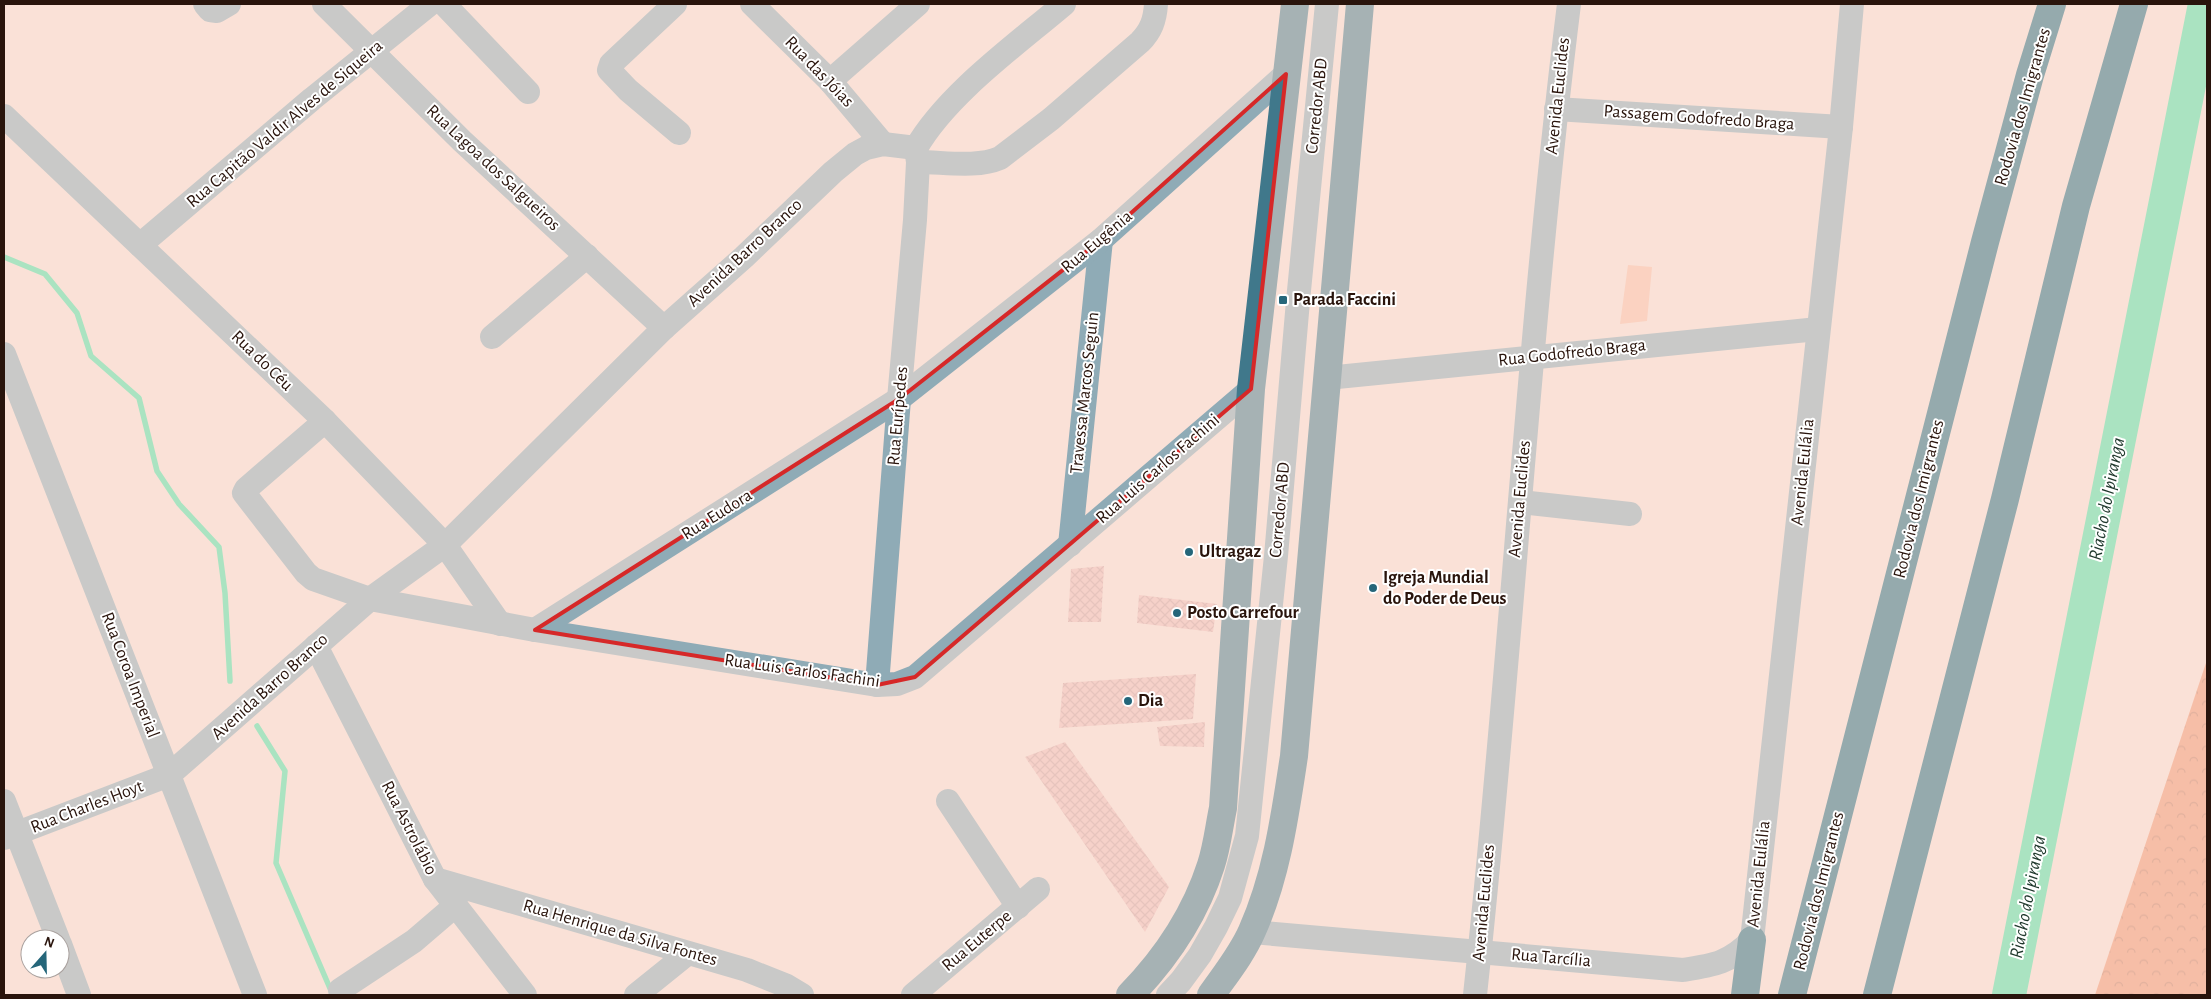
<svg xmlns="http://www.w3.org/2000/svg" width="2211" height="999" font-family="'Alegreya Sans',sans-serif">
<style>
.forest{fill:url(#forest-crowns)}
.garden{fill:#fcbfa7}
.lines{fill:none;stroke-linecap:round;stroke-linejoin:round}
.stream{stroke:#49e5a6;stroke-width:5.5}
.river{stroke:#49e5a6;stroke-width:34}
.building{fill:url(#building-cross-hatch)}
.minor{stroke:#8fabb6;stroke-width:24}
.major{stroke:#40788b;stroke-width:28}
.highway{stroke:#1c667b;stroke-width:28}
.marked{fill:none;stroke:#d62828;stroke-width:4;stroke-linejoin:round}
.poi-dot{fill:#25667a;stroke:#fff;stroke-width:2}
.labels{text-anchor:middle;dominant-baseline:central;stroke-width:4;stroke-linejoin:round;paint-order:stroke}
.street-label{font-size:18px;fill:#29140c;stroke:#fff}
.poi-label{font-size:18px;font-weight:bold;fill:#29140c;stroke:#fff;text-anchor:start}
.water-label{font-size:19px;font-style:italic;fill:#20392d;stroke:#fff}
</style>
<defs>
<pattern id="forest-crowns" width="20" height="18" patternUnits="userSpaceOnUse" patternTransform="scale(1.25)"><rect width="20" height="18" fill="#f2926d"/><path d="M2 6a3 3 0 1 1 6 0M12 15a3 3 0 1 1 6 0" fill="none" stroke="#c47658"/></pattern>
<pattern id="building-cross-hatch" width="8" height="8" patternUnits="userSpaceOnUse" patternTransform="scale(1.25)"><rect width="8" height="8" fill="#f2bcb9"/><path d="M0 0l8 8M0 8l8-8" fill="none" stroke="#d0a19e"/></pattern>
</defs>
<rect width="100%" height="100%" fill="#fae1d7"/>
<path class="forest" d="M 2207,660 L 2207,995 L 2095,995 Z"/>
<path class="garden" d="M 1628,265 L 1652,267 L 1647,321 L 1620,324 Z"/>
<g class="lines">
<g class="stream">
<path d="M 4,257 L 45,274 L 77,313 L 91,356 L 139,398 L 157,471 L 179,504 L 219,547 L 225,593 L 230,681"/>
<path d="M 257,726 L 285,771 L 276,863 L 332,993"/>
</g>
<path class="river" d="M 2009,995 L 2205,4"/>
</g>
<g class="building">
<path d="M 1104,566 L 1101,622 L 1068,622 L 1071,569 Z"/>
<path d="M 1139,595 L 1217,604 L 1213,632 L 1137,623 Z"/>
<path d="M 1196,674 L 1193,719 L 1059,728 L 1063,683 Z"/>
<path d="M 1205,722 L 1204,747 L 1160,746 L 1157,727 Z"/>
<path d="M 1065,742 L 1169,887 L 1145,932 L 1025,757 Z"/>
</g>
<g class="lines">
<g class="minor">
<path d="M 205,4 L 210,10 L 217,11 L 229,4"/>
<path d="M 324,4 L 462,141 L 664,328"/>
<path d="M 444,4 L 528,92"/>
<path d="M 675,4 L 611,64 L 609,70 L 628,90 L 679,133"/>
<path d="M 752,4 L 830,81 L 883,144"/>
<path d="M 830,81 L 918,4"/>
<path d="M 1556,109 L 1841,127"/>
<path d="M 4,116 L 325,421 L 445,545 L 500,624"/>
<path d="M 918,162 C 944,162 977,168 1000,158 L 1051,119 L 1140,42 C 1151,31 1155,20 1156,4"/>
<path d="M 140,245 L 312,99 L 430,4"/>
<path d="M 492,337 L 587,256"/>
<path d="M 4,354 L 255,995"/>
<path d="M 1327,378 L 1818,329"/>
<path d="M 325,421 L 246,489 L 244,493 L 306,573 L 313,579 L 370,599 L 535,630 L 877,685 L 897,684 L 915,677 L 1251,389"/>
<path d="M 1520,502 L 1630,514"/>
<path d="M 1070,545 L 1101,240"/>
<path d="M 535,630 L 899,399 L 1101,240 L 1286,74"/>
<path d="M 316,646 L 435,879 L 525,995"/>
<path d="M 877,685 L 899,399 L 915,220 L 918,162 L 916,148"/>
<path d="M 4,801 L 58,939"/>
<path d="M 948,801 L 1018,907"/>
<path d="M 4,838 L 169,775 L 370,599 L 445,545 L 664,328 L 744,257 L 833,172 L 855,154 L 866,148 L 883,144 L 916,148 C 947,94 1017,44 1064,4"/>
<path d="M 435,879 L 747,970 L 787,986 L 802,995"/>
<path d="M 1252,932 L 1683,970 C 1715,965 1729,963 1752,940 L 1841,127 L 1852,4"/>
<path d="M 60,944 L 79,995"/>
<path d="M 340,990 L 414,941 L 456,905"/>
<path d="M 636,995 L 687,954"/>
<path d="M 913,995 L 1038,889"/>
<path d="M 1168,995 L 1181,981 L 1200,955 L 1216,927 L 1230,898 L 1247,836 L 1276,556 L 1298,301 L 1327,4"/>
<path d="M 1475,995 C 1511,665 1528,333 1569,4"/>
</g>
<g class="major">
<path d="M 1130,995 C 1166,958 1195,915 1211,865 C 1217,847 1219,827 1223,808 L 1251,389 L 1295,4"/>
<path d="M 1211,995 C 1225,975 1242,954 1252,931 C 1277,875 1285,815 1294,756 L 1360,4"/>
</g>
<g class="highway">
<path d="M 1745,995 L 1752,940"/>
<path d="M 1792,995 L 1985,242 L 2030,75 L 2052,4"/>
<path d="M 1877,995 L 2005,499 L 2076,206 L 2134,4"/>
</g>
</g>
<path d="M0 0H2211V999H0ZM 1286,74 L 1251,389 L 915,677 L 877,685 L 535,630 L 899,399 L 1101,240 Z" fill="#fae1d7" fill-opacity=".55" fill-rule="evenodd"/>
<path class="marked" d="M 1286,74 L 1251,389 L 915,677 L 877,685 L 535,630 L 899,399 L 1101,240 Z"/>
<g class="poi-dot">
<rect x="1278" y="295" width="10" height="10" rx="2.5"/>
<circle cx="1189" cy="552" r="5"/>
<circle cx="1373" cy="588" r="5"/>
<circle cx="1177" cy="613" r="5"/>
<circle cx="1128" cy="701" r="5"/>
</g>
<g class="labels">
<g class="street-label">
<text transform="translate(819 72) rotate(46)">Rua das Jóias</text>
<text transform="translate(1558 96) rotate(-84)">Avenida Euclides</text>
<text transform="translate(1317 106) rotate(-84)">Corredor ABD</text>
<text transform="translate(2023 107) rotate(-74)">Rodovia dos Imigrantes</text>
<text transform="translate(1699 118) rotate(4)">Passagem Godofredo Braga</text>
<text transform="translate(285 124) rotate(-40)">Rua Capitão Valdir Alves de Siqueira</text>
<text transform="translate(493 168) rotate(43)">Rua Lagoa dos Salgueiros</text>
<text transform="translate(1097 242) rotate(-40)">Rua Eugênia</text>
<text transform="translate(745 253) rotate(-43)">Avenida Barro Branco</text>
<text transform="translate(1572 353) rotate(-6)">Rua Godofredo Braga</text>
<text transform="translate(262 361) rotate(44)">Rua do Céu</text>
<text transform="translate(1085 393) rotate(-84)">Travessa Marcos Seguin</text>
<text transform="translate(898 416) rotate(-85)">Rua Eurípedes</text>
<text transform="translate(1158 469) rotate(-41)">Rua Luis Carlos Fachini</text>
<text transform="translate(1803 472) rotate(-84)">Avenida Eulália</text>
<text transform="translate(1520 499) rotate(-85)">Avenida Euclides</text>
<text transform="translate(1919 499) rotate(-76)">Rodovia dos Imigrantes</text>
<text transform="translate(1280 510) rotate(-85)">Corredor ABD</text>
<text transform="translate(717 515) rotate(-32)">Rua Eudora</text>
<text transform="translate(802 671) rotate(8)">Rua Luis Carlos Fachini</text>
<text transform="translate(130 675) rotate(69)">Rua Coroa Imperial</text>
<text transform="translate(270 687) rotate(-42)">Avenida Barro Branco</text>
<text transform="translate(87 807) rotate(-21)">Rua Charles Hoyt</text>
<text transform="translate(409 828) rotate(63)">Rua Astrolábio</text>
<text transform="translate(1759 874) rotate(-84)">Avenida Eulália</text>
<text transform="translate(1819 891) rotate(-76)">Rodovia dos Imigrantes</text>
<text transform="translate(1484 903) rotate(-85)">Avenida Euclides</text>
<text transform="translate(620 933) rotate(16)">Rua Henrique da Silva Fontes</text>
<text transform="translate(977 941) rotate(-40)">Rua Euterpe</text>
<text transform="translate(1551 958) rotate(5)">Rua Tarcília</text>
</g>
<g class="poi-label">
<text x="1293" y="300">Parada Faccini</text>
<text x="1199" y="552">Ultragaz</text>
<text x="1383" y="578">Igreja Mundial<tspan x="1383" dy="21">do Poder de Deus</tspan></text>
<text x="1187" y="613">Posto Carrefour</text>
<text x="1138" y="701">Dia</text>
</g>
<g class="water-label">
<text transform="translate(2107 499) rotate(-79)">Riacho do Ipiranga</text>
<text transform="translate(2028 897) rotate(-79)">Riacho do Ipiranga</text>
</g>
</g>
<rect width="2211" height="999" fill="none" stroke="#29140c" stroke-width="10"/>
<g transform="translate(45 954) rotate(20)"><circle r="24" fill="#ffffff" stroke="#a9a19e"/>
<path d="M0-4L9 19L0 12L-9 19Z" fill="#25667a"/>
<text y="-8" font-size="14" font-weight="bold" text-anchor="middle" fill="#29140c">N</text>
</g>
</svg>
